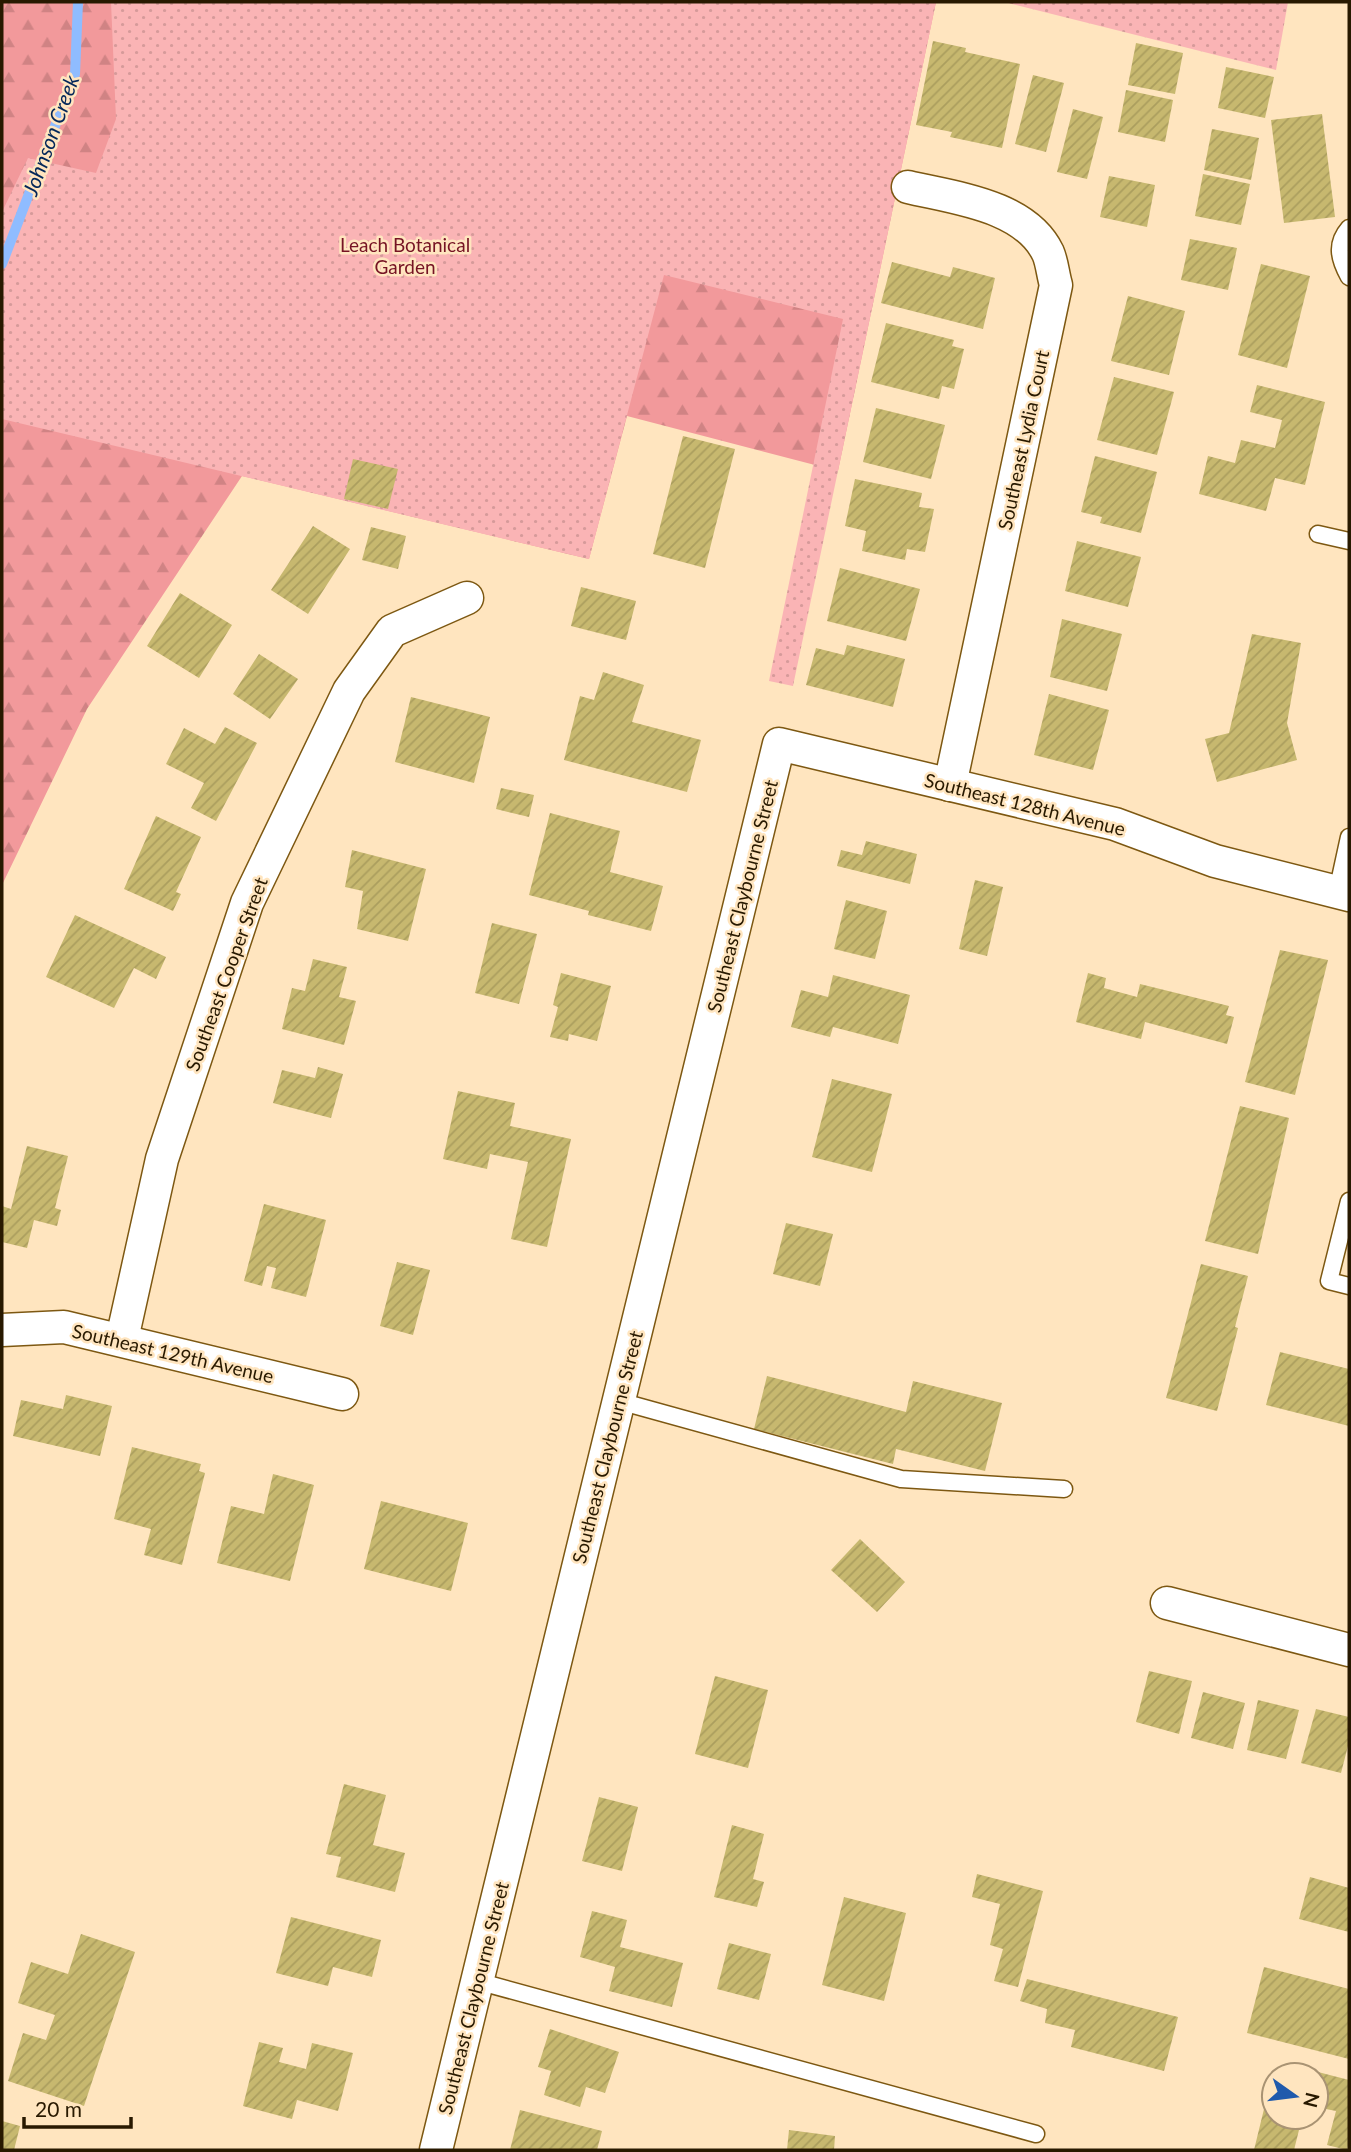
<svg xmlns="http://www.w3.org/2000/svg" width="1351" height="2152" font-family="Lato,sans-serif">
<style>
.forest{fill:url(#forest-firs)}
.park{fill:url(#park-dots)}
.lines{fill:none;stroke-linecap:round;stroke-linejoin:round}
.stream{stroke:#8fbcff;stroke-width:10}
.building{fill:url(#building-hatch)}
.service-casing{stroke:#7d5812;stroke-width:19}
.minor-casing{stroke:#7d5812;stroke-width:35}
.service{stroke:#fff;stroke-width:16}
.minor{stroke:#fff;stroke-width:32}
.labels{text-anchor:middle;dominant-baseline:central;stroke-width:5;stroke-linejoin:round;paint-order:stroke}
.park-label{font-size:19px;fill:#761324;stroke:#ffe5bf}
.street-label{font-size:19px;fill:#281900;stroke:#ffe5bf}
.water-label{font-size:21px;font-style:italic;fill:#032759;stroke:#ffe5bf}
</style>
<defs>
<pattern id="forest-firs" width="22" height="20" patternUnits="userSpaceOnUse" patternTransform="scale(1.75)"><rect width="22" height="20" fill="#f2999b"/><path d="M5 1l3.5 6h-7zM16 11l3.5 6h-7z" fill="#d08384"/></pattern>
<pattern id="park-dots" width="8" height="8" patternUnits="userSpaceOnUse" patternTransform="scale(1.75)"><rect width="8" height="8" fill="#fab4b5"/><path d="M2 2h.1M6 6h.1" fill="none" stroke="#d69a9a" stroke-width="1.8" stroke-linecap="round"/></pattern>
<pattern id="building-hatch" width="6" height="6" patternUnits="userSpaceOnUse" patternTransform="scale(1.75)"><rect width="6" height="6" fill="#c7b86f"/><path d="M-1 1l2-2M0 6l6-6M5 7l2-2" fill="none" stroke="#ab9e5e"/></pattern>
</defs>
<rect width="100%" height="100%" fill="#ffe5bf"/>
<path class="forest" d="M 2,2 L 936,2 L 838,471 L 627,416 L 589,559 L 242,476 L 87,709 L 2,885 Z"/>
<g class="park">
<path d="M 111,2 L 936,2 L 793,686 L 769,681 L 843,319 L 664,275 L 589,559 L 2,419 L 2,212 L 28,158 L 96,173 L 116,119 Z"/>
<path d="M 1004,2 L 1288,2 L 1276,70 Z"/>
</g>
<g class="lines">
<path class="stream" d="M 2,264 L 75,74 L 78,2"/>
</g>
<g class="building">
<path d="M 933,41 L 966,48 L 965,52 L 1020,64 L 1002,148 L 950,137 L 952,132 L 916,125 Z"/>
<path d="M 1136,43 L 1183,53 L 1175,94 L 1128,85 Z"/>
<path d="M 1226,67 L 1274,77 L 1265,118 L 1218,108 Z"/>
<path d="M 1033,75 L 1064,83 L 1046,152 L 1015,144 Z"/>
<path d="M 1126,90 L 1173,100 L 1165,142 L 1118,132 Z"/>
<path d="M 1073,109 L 1103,117 L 1087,179 L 1057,172 Z"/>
<path d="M 1322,114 L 1335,217 L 1284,223 L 1271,120 Z"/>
<path d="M 1212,129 L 1259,138 L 1251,180 L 1204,170 Z"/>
<path d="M 1203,174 L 1250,184 L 1241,225 L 1195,216 Z"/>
<path d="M 1109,176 L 1155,185 L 1147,227 L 1100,217 Z"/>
<path d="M 1190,239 L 1237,248 L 1228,290 L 1181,280 Z"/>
<path d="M 892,262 L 950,277 L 953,267 L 995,278 L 983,329 L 881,303 Z"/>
<path d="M 1261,264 L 1310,276 L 1287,368 L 1238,355 Z"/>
<path d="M 1128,296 L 1185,311 L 1169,375 L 1111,361 Z"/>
<path d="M 886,323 L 954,340 L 952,346 L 964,349 L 954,389 L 942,386 L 939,399 L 871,382 Z"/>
<path d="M 1114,377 L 1174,392 L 1157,455 L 1097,440 Z"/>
<path d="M 1257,385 L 1325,402 L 1305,485 L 1275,478 L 1266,511 L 1199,494 L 1208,456 L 1235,463 L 1241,440 L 1275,448 L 1282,420 L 1250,412 Z"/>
<path d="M 876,408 L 945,425 L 931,479 L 863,462 Z"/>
<path d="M 683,436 L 735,449 L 705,568 L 653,554 Z"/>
<path d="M 1095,456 L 1157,472 L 1141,533 L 1100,523 L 1102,517 L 1081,512 Z"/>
<path d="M 353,459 L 398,469 L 388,509 L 344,499 Z"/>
<path d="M 855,479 L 922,493 L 919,507 L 934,509 L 925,552 L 907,549 L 905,560 L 862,551 L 866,531 L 845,526 Z"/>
<path d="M 313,526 L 350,549 L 308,614 L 271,590 Z"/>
<path d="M 371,527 L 406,536 L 398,569 L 362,560 Z"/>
<path d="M 1077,541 L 1141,557 L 1128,607 L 1065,591 Z"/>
<path d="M 840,568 L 920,589 L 906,641 L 827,621 Z"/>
<path d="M 581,587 L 636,601 L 626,640 L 571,626 Z"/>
<path d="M 180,593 L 232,625 L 199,678 L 147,646 Z"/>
<path d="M 1062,619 L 1122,634 L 1107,691 L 1050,677 Z"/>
<path d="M 1252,634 L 1301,643 L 1287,723 L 1297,760 L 1217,782 L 1205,739 L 1229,733 Z"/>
<path d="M 847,645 L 905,659 L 893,707 L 806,685 L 816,648 L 844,655 Z"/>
<path d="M 259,654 L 298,679 L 270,719 L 233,694 Z"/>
<path d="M 603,672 L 644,685 L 632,722 L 701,740 L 687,792 L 564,760 L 580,696 L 594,700 Z"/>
<path d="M 1049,694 L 1109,710 L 1093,770 L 1034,755 Z"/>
<path d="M 411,697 L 490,717 L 474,783 L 395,762 Z"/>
<path d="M 225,727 L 257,743 L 216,821 L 191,808 L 204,783 L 166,764 L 184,728 L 215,744 Z"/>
<path d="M 501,788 L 534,795 L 529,817 L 496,809 Z"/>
<path d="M 550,813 L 620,831 L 610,872 L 663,886 L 651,931 L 588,915 L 589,911 L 529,895 Z"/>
<path d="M 156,816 L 201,837 L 176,892 L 181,894 L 173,911 L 124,889 Z"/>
<path d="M 866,841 L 917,854 L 910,884 L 837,866 L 841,850 L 862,855 Z"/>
<path d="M 352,850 L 426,869 L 408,941 L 357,929 L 363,891 L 345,887 Z"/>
<path d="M 975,880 L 1003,887 L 987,956 L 959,949 Z"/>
<path d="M 846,900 L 887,911 L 875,959 L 834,949 Z"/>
<path d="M 75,915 L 166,957 L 156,979 L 134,968 L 114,1008 L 46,977 Z"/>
<path d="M 492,923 L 537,934 L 519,1004 L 475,993 Z"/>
<path d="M 1280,950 L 1328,960 L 1295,1095 L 1245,1082 Z"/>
<path d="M 313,959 L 347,967 L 339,997 L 356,1001 L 344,1045 L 282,1029 L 292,988 L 305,991 Z"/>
<path d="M 561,973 L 611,986 L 597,1041 L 569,1034 L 568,1041 L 550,1037 L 558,1007 L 553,1005 Z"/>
<path d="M 1088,973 L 1106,978 L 1104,988 L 1137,997 L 1140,984 L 1229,1006 L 1226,1015 L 1234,1017 L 1227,1044 L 1145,1022 L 1141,1039 L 1076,1022 Z"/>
<path d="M 833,975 L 910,995 L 898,1044 L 833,1027 L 830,1037 L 791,1027 L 801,990 L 828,997 Z"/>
<path d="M 318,1067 L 343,1074 L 331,1118 L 273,1103 L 282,1070 L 315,1078 Z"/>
<path d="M 832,1079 L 892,1094 L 872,1172 L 812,1157 Z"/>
<path d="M 458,1091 L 515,1103 L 510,1126 L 571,1139 L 547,1247 L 511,1239 L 528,1162 L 490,1154 L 487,1169 L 443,1159 Z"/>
<path d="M 1240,1106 L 1289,1118 L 1258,1254 L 1205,1241 Z"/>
<path d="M 27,1146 L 68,1156 L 55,1208 L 61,1210 L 57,1226 L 34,1220 L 27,1248 L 2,1242 L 2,1206 L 11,1209 Z"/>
<path d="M 264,1204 L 326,1220 L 306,1297 L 271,1288 L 276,1268 L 267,1266 L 262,1286 L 244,1281 Z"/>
<path d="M 786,1223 L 833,1234 L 820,1286 L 773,1274 Z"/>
<path d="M 397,1262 L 430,1270 L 413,1335 L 380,1326 Z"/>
<path d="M 1201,1264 L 1248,1276 L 1235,1327 L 1238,1328 L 1217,1411 L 1166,1398 Z"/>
<path d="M 1280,1352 L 1349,1369 L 1349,1426 L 1266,1405 Z"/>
<path d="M 767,1376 L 906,1412 L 913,1381 L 1002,1403 L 985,1471 L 896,1449 L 893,1464 L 754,1429 Z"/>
<path d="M 66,1395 L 112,1406 L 100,1456 L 13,1436 L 21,1400 L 63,1409 Z"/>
<path d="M 132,1447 L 201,1464 L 199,1471 L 205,1473 L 182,1565 L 144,1555 L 151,1529 L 114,1519 Z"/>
<path d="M 273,1474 L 314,1485 L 290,1581 L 217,1563 L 231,1506 L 264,1514 Z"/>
<path d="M 381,1501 L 468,1523 L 451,1591 L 364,1569 Z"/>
<path d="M 860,1539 L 905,1582 L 877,1612 L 831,1570 Z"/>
<path d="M 1149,1671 L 1192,1681 L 1179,1734 L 1136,1722 Z"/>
<path d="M 715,1676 L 768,1690 L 748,1768 L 695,1754 Z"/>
<path d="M 1203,1692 L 1245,1703 L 1233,1749 L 1191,1738 Z"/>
<path d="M 1258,1700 L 1299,1710 L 1286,1759 L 1247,1750 Z"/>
<path d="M 1316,1709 L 1349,1717 L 1349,1742 L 1341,1773 L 1301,1763 Z"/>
<path d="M 344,1784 L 386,1795 L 373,1845 L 405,1853 L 395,1892 L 336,1877 L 341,1857 L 326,1854 Z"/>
<path d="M 599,1797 L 638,1807 L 622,1871 L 582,1861 Z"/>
<path d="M 732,1825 L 764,1834 L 753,1879 L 764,1882 L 757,1907 L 714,1897 Z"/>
<path d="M 977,1874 L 1043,1891 L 1018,1987 L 994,1981 L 1003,1949 L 990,1945 L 1000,1904 L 972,1897 Z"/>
<path d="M 1310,1877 L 1349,1888 L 1349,1932 L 1299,1919 Z"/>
<path d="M 844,1897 L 906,1913 L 884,2001 L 822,1985 Z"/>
<path d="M 592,1911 L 627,1920 L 620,1947 L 683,1963 L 672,2007 L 609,1991 L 615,1967 L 580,1957 Z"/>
<path d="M 291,1917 L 381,1940 L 372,1977 L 333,1967 L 328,1986 L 276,1973 Z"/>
<path d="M 81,1934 L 135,1952 L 84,2106 L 8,2081 L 23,2033 L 46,2040 L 55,2015 L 18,2003 L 31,1962 L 68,1974 Z"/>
<path d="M 729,1943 L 771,1954 L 759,2000 L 717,1989 Z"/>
<path d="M 1264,1967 L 1349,1989 L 1349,2059 L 1247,2033 Z"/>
<path d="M 1027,1979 L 1178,2017 L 1164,2071 L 1071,2047 L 1075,2030 L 1045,2023 L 1047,2009 L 1020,2001 Z"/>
<path d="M 550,2029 L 619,2052 L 605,2093 L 586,2087 L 580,2107 L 544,2095 L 551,2071 L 538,2067 Z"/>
<path d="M 259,2042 L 283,2048 L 279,2062 L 306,2069 L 312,2043 L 353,2053 L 338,2111 L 297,2100 L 292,2119 L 243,2106 Z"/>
<path d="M 1318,2072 L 1349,2080 L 1349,2141 L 1347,2150 L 1327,2145 L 1336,2111 L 1316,2107 Z"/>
<path d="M 1264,2109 L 1274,2112 L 1274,2117 L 1302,2118 L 1294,2150 L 1254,2150 Z"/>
<path d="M 520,2110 L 602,2131 L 597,2150 L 510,2150 Z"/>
<path d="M 2,2121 L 20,2126 L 14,2150 L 2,2150 Z"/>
<path d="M 789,2130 L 835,2136 L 834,2150 L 787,2150 Z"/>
</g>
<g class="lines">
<g class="service-casing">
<g id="service">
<path d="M 1349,228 C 1335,244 1339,259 1349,277"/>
<path d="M 1318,534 L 1349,541"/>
<path d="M 1337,892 L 1349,837"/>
<path d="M 1349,1201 L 1329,1281 L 1349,1286"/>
<path d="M 619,1401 L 901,1479 L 1064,1489"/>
<path d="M 477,1981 L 1036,2134"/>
</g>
</g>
<g class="minor-casing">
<g id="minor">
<path d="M 908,187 C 954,198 1025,205 1048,253 C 1052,262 1053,275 1056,285 L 950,785"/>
<path d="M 2,1330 L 64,1327 L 342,1394"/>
<path d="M 122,1339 L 162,1159 L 247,903 L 349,691 L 392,631 L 467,598"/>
<path d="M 1167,1603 L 1349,1650"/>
<path d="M 436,2150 L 779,744 L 1115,824 L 1215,861 L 1349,895"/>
</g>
</g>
<use href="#service" class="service"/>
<use href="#minor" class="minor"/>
</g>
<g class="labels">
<g class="park-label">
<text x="405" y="244">Leach Botanical<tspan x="405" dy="22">Garden</tspan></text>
</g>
<g class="street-label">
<text transform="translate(1023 440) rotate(-78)">Southeast Lydia Court</text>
<text transform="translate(1025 804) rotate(14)">Southeast 128th Avenue</text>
<text transform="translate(742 896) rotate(-76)">Southeast Claybourne Street</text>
<text transform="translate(226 974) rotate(-70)">Southeast Cooper Street</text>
<text transform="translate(173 1353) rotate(13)">Southeast 129th Avenue</text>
<text transform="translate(607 1447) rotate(-76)">Southeast Claybourne Street</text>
<text transform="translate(473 1998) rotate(-76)">Southeast Claybourne Street</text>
</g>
<g class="water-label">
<text transform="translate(50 135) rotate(-70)">Johnson Creek</text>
</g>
</g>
<rect width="1351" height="2152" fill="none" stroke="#281900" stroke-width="7"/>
<g transform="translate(1295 2096) rotate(104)"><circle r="33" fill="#ffe5bf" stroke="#a99373" stroke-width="2"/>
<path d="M0-5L12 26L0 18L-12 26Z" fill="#205aac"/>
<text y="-10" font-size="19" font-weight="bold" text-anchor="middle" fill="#281900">N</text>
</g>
<path d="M24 2117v10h107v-10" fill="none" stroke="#281900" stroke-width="3.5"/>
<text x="35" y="2117" font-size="21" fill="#281900" stroke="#ffe5bf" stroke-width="5" paint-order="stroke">20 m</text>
</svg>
